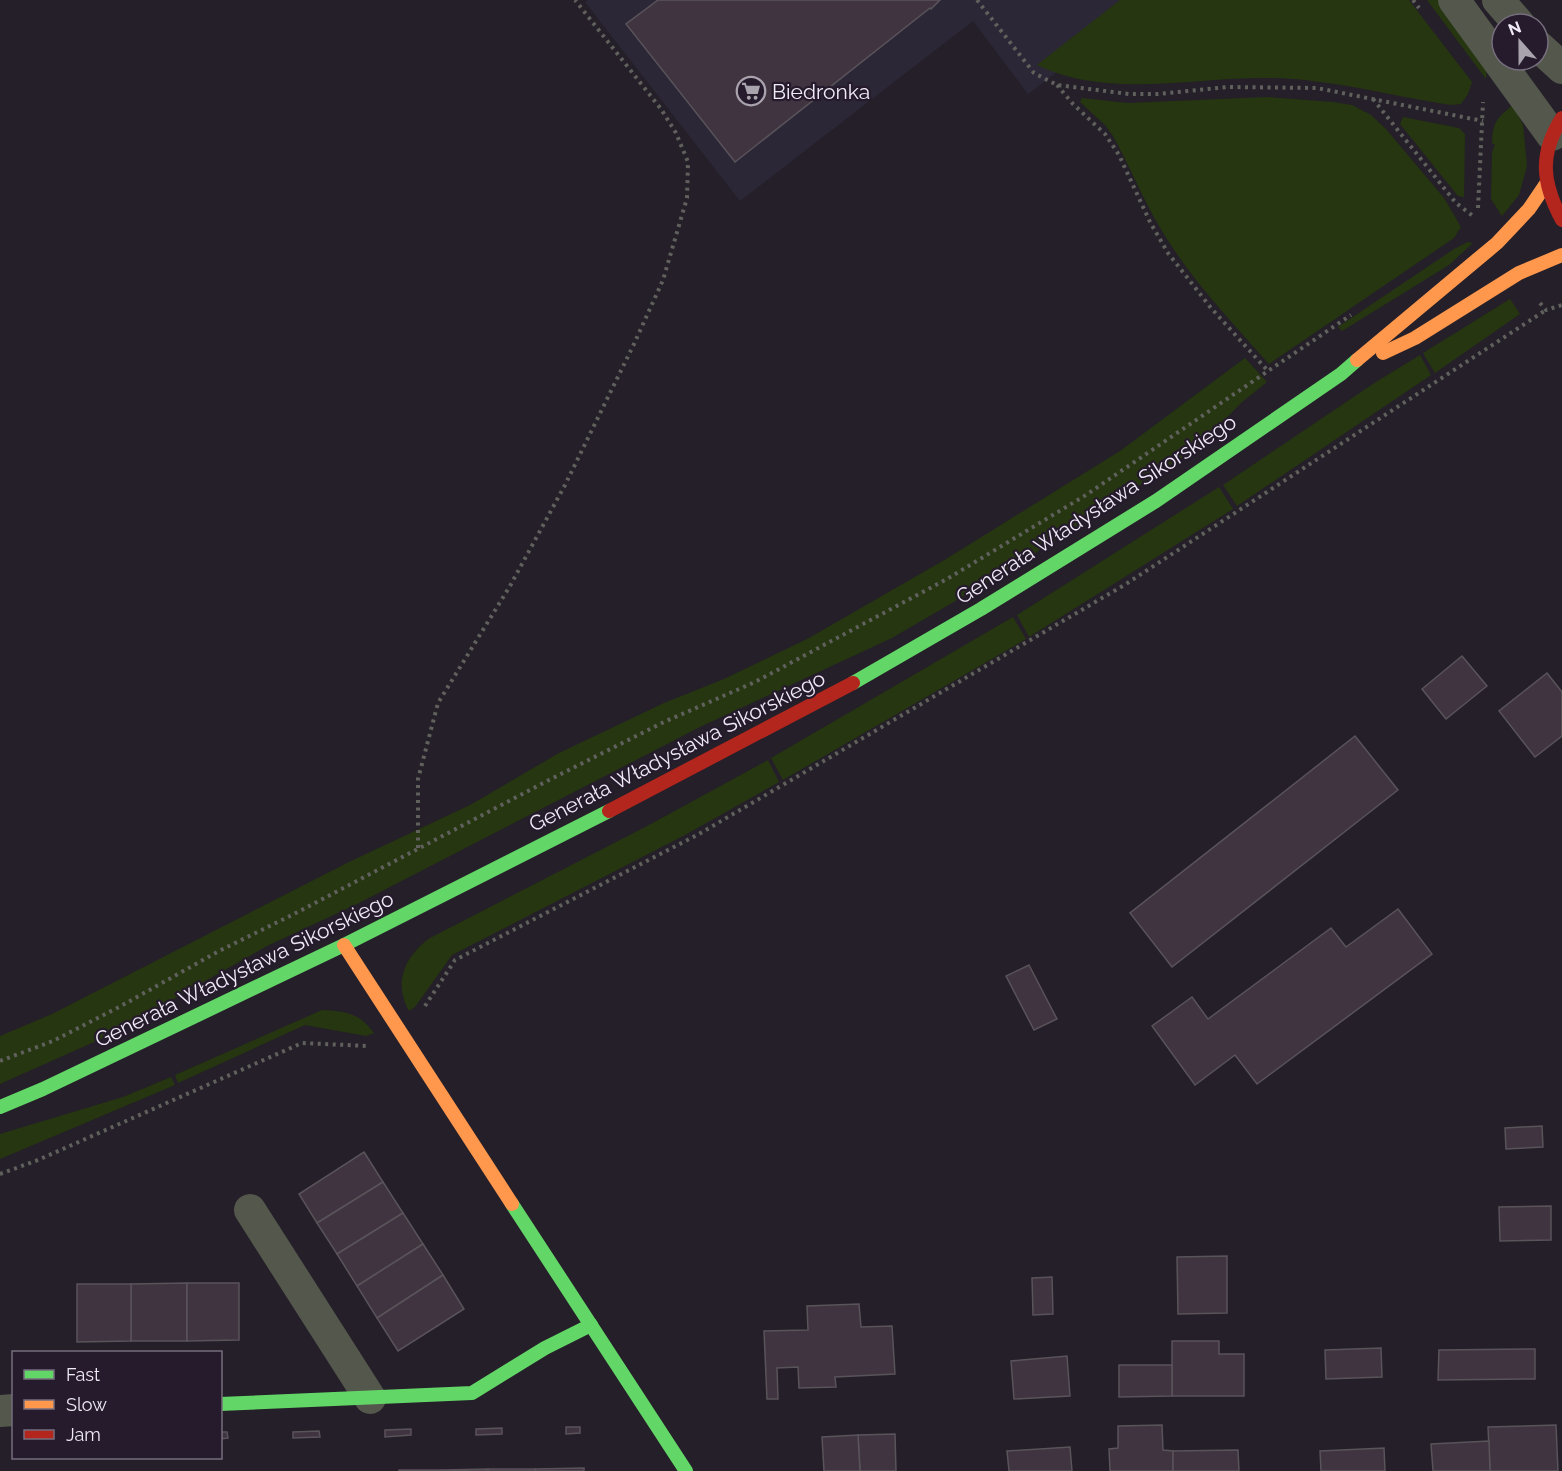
<svg xmlns="http://www.w3.org/2000/svg" width="1562" height="1471" font-family="Raleway,sans-serif">
<style>
.commercial{fill:#2c2736}
.green{fill:#263610}
.building{fill:#403440;stroke:#59535a;stroke-width:1.5}
.lines{fill:none;stroke-linecap:round;stroke-linejoin:round}
.path{stroke:#60615d;stroke-width:4;stroke-dasharray:3 4.5;stroke-linecap:butt}
.street{stroke:#54574c;stroke-width:32}
.fast{stroke:#63d668;stroke-width:14}
.slow{stroke:#ff974d;stroke-width:14}
.jam{stroke:#b3261e;stroke-width:14}
.labels{text-anchor:middle;dominant-baseline:central;stroke-width:4.5;stroke-linejoin:round;paint-order:stroke}
.poi-label{font-size:21px;fill:#f0eaf6;stroke:#251b2c;text-anchor:start}
.street-label{font-size:21px;fill:#f0eaf6;stroke:#251b2c}
</style>
<rect width="100%" height="100%" fill="#241f28"/>
<path class="commercial" d="M 588,0 L 1151,0 L 1028,94 L 973,21 L 740,201 L 585,2 Z"/>
<g class="green">
<path d="M 1120,0 L 1409,0 L 1472,82 L 1468,94 L 1461,104 L 1451,105 C 1391,96 1331,79 1271,78 C 1195,76 1109,100 1037,65 Z"/>
<path d="M 1427,0 L 1440,0 L 1487,67 L 1486,79 Z"/>
<path d="M 1267,97 L 1333,102 L 1352,105 L 1371,115 L 1386,129 L 1444,198 L 1461,227 L 1454,238 L 1269,364 C 1228,318 1185,273 1155,219 C 1140,192 1128,163 1113,136 L 1105,125 L 1080,102 L 1082,98 L 1128,103 Z"/>
<path d="M 1513,105 L 1523,125 L 1527,166 L 1519,195 L 1502,216 L 1491,199 L 1492,152 L 1495,145 L 1492,143 C 1493,121 1497,118 1513,105 Z"/>
<path d="M 1403,117 L 1459,128 L 1465,134 L 1464,197 L 1458,196 L 1400,124 Z"/>
<path d="M 1468,242 L 1473,243 L 1449,265 L 1342,331 L 1338,327 L 1454,249 Z"/>
<path d="M 1510,299 L 1520,314 L 1435,373 L 1423,353 Z"/>
<path d="M 1420,355 L 1431,375 L 1237,506 L 1223,485 L 1376,382 Z"/>
<path d="M 1245,358 L 1267,382 L 1241,403 L 1197,448 L 1012,568 L 892,638 L 700,727 L 357,904 L 267,946 L 112,1034 L 0,1084 L 0,1036 L 52,1014 L 349,862 L 470,805 L 559,753 L 664,703 L 724,679 L 809,638 L 946,559 L 1120,451 Z"/>
<path d="M 1219,487 L 1233,509 L 1029,637 L 1017,615 Z"/>
<path d="M 1013,617 L 1026,639 L 783,780 L 771,758 Z"/>
<path d="M 768,760 L 779,782 L 685,835 L 452,955 L 415,1007 L 409,1011 C 393,982 405,956 430,938 L 649,825 Z"/>
<path d="M 322,1010 C 346,1011 359,1013 374,1033 L 366,1036 L 305,1025 L 178,1083 L 175,1075 Z"/>
<path d="M 171,1077 L 175,1085 L 0,1159 L 0,1134 L 123,1097 Z"/>
</g>
<g class="building">
<path d="M 658,0 L 940,0 L 931,9 L 930,8 L 735,162 L 626,24 Z"/>
<path d="M 1462,656 L 1487,686 L 1446,719 L 1422,689 Z"/>
<path d="M 1547,673 L 1562,692 L 1562,736 L 1535,757 L 1499,711 Z"/>
<path d="M 1355,736 L 1398,790 L 1172,967 L 1130,913 Z"/>
<path d="M 1398,909 L 1432,954 L 1257,1084 L 1235,1055 L 1195,1085 L 1152,1026 L 1192,997 L 1208,1019 L 1331,928 L 1346,947 Z"/>
<path d="M 1029,965 L 1057,1019 L 1034,1030 L 1006,976 Z"/>
<path d="M 1542,1126 L 1543,1147 L 1506,1149 L 1505,1128 Z"/>
<path d="M 364,1152 L 383,1182 L 317,1223 L 299,1194 Z"/>
<path d="M 383,1182 L 403,1213 L 337,1254 L 317,1223 Z"/>
<path d="M 1551,1206 L 1551,1240 L 1500,1241 L 1499,1207 Z"/>
<path d="M 403,1213 L 423,1244 L 357,1286 L 337,1254 Z"/>
<path d="M 423,1244 L 443,1275 L 377,1318 L 357,1286 Z"/>
<path d="M 1227,1256 L 1227,1313 L 1178,1314 L 1177,1257 Z"/>
<path d="M 443,1275 L 464,1309 L 398,1351 L 377,1318 Z"/>
<path d="M 1052,1277 L 1053,1314 L 1033,1315 L 1032,1278 Z"/>
<path d="M 187,1283 L 187,1341 L 131,1341 L 131,1284 Z"/>
<path d="M 187,1283 L 239,1283 L 239,1340 L 187,1341 Z"/>
<path d="M 77,1284 L 131,1284 L 131,1341 L 77,1342 Z"/>
<path d="M 859,1304 L 861,1327 L 892,1326 L 895,1374 L 835,1377 L 836,1387 L 799,1388 L 798,1367 L 777,1368 L 778,1399 L 767,1399 L 764,1331 L 808,1330 L 807,1306 Z"/>
<path d="M 1172,1341 L 1219,1341 L 1219,1354 L 1244,1354 L 1244,1396 L 1172,1396 Z"/>
<path d="M 1381,1348 L 1382,1377 L 1326,1379 L 1325,1350 Z"/>
<path d="M 1535,1349 L 1535,1379 L 1438,1380 L 1439,1350 Z"/>
<path d="M 1067,1356 L 1070,1396 L 1014,1399 L 1011,1361 Z"/>
<path d="M 1119,1365 L 1172,1365 L 1172,1396 L 1119,1397 Z"/>
<path d="M 1162,1425 L 1163,1450 L 1173,1451 L 1173,1471 L 1110,1471 L 1109,1449 L 1118,1448 L 1118,1426 Z"/>
<path d="M 1556,1425 L 1558,1471 L 1490,1471 L 1488,1427 Z"/>
<path d="M 566,1427 L 580,1427 L 580,1433 L 566,1434 Z"/>
<path d="M 502,1428 L 502,1434 L 476,1435 L 476,1429 Z"/>
<path d="M 411,1429 L 411,1435 L 385,1437 L 385,1430 Z"/>
<path d="M 319,1431 L 320,1437 L 293,1438 L 293,1432 Z"/>
<path d="M 220,1432 L 227,1432 L 228,1438 L 220,1439 Z"/>
<path d="M 895,1434 L 896,1471 L 860,1471 L 858,1435 Z"/>
<path d="M 858,1435 L 860,1471 L 824,1471 L 822,1437 Z"/>
<path d="M 1489,1441 L 1490,1471 L 1433,1471 L 1431,1444 Z"/>
<path d="M 1070,1447 L 1072,1471 L 1009,1471 L 1007,1451 Z"/>
<path d="M 1384,1448 L 1385,1471 L 1321,1471 L 1320,1451 Z"/>
<path d="M 1238,1450 L 1239,1471 L 1173,1471 L 1173,1451 Z"/>
<path d="M 584,1468 L 584,1471 L 535,1471 L 535,1469 Z"/>
<rect x="488" y="1469" width="47" height="2"/>
<path d="M 488,1469 L 488,1471 L 443,1471 L 443,1470 Z"/>
<rect x="399" y="1470" width="44" height="1"/>
</g>
<g class="lines">
<g class="path">
<path d="M 977,0 L 1034,73 L 1057,85 L 1129,94 L 1158,94 L 1228,87 L 1317,88 L 1483,121"/>
<path d="M 1413,0 L 1419,8"/>
<path d="M 1057,85 L 1073,104 L 1105,134 L 1119,155 L 1150,222 L 1168,253 L 1211,308 L 1268,371 L 1351,315"/>
<path d="M 1373,99 L 1456,203 L 1473,216"/>
<path d="M 1478,208 L 1483,102"/>
<path d="M 1540,303 L 1546,310 L 1562,305"/>
<path d="M 418,848 L 418,779 L 438,703 L 510,586 L 565,485 L 634,344 L 663,280 L 687,198 L 688,162 L 676,133 L 661,109 L 575,0"/>
<path d="M 425,1006 L 455,960 L 699,834 L 1126,584 L 1546,310"/>
<path d="M 0,1061 L 53,1041 L 121,1006 L 219,951 L 294,914 L 549,780 L 664,722 L 755,682 L 947,579 L 1086,495 L 1268,371"/>
<path d="M 0,1174 L 38,1160 L 302,1043 L 368,1046"/>
</g>
<g class="street">
<path d="M 1454,0 L 1552,135"/>
<path d="M 1498,0 L 1519,24"/>
<path d="M 1538,46 L 1562,68"/>
<path d="M 250,1210 L 370,1398"/>
<path d="M 0,1411 L 14,1410"/>
</g>
<g class="fast">
<path d="M 853,683 L 981,609 L 1156,501 L 1341,374 L 1357,360"/>
<path d="M 0,1107 L 43,1089 L 344,945 L 609,811"/>
<path d="M 512,1204 L 686,1471"/>
<path d="M 220,1404 L 472,1393 L 545,1348 L 591,1325"/>
</g>
<g class="slow">
<path d="M 1383,353 L 1415,338 L 1519,273 L 1562,255"/>
<path d="M 1357,360 L 1497,243 L 1529,209 L 1546,184"/>
<path d="M 344,945 L 512,1204"/>
</g>
<g class="jam">
<path d="M 1562,118 C 1539,154 1542,183 1562,220"/>
<path d="M 609,811 L 853,683"/>
</g>
</g>
<defs>
<g id="supermarket-ring" transform="scale(1.5)"><circle r="9.5" fill="#251b2c" stroke="#a9a3ae" stroke-width="1.5"/><path d="M-6-5.5h2.5l.6 2H6L4.5 2H-2.5L-4.4-4H-6ZM-1.5 3.2a1.3 1.3 0 1 0 .1 0ZM3 3.2a1.3 1.3 0 1 0 .1 0Z" fill="#a9a3ae"/></g>
</defs>
<g fill-rule="evenodd">
<use href="#supermarket-ring" x="751" y="91"/>
</g>
<g class="labels">
<g class="poi-label">
<text x="772" y="91">Biedronka</text>
</g>
<g class="street-label">
<text transform="translate(1096 509) rotate(-33)">Generała Władysława Sikorskiego</text>
<text transform="translate(677 751) rotate(-27)">Generała Władysława Sikorskiego</text>
<text transform="translate(244 969) rotate(-26)">Generała Władysława Sikorskiego</text>
</g>
</g>
<rect x="12" y="1351" width="210" height="108" fill="#251b2c" stroke="#766e7d" stroke-width="1.5"/>
<rect x="24" y="1370" width="30" height="9" fill="#63d668" stroke="#766e7d" stroke-width="1.5"/>
<text x="66" y="1381" font-size="18" fill="#f0eaf6">Fast</text>
<rect x="24" y="1400" width="30" height="9" fill="#ff974d" stroke="#766e7d" stroke-width="1.5"/>
<text x="66" y="1411" font-size="18" fill="#f0eaf6">Slow</text>
<rect x="24" y="1430" width="30" height="9" fill="#b3261e" stroke="#766e7d" stroke-width="1.5"/>
<text x="66" y="1441" font-size="18" fill="#f0eaf6">Jam</text>
<g transform="translate(1520 42) rotate(339)"><circle r="28" fill="#251b2c" stroke="#766e7d" stroke-width="1.5"/>
<path d="M0-4.5L10 22L0 15L-10 22Z" fill="#a9a3ae"/>
<text y="-9" font-size="16" font-weight="bold" text-anchor="middle" fill="#f0eaf6">N</text>
</g>
</svg>
